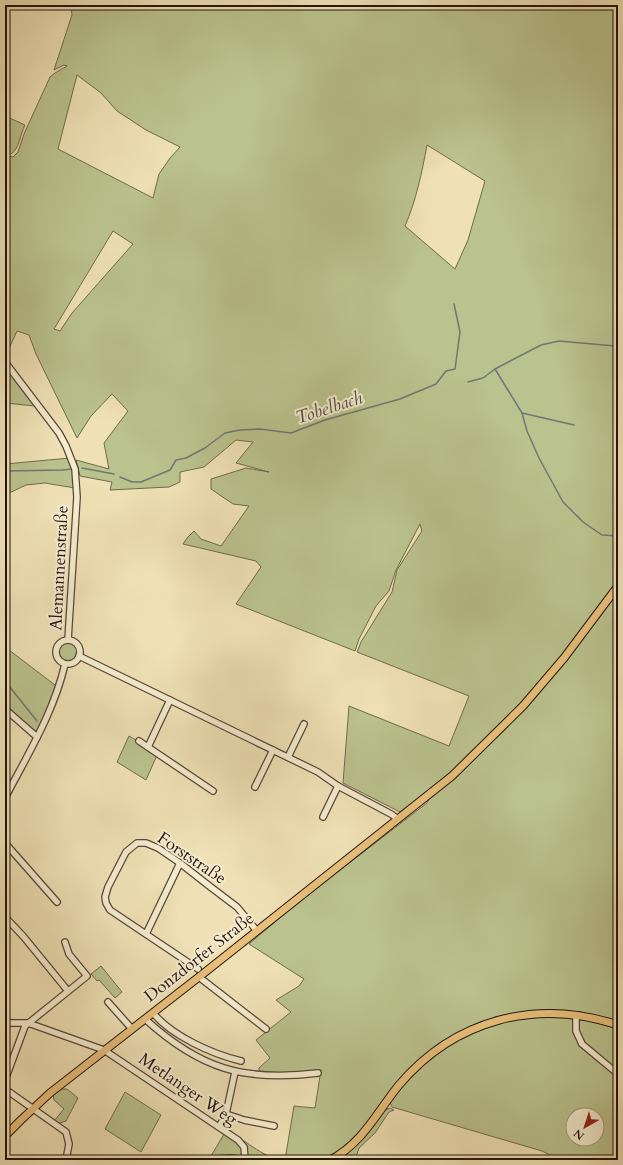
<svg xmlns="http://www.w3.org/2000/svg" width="623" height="1165" font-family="Cardo,serif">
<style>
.green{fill:#bac28d;stroke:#6e6b4e;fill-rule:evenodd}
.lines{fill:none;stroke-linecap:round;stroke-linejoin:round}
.stream{stroke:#6e7876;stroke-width:1.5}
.minor-casing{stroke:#554738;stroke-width:8}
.major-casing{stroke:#22140f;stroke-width:9}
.minor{stroke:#f5eccf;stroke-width:5.5}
.major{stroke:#e8c07a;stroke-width:7}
.labels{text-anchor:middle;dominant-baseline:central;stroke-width:4;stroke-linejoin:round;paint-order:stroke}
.street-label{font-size:17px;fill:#22140f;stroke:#f5eccf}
.water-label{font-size:18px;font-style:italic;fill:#4e4e4b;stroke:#f5eccf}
</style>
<rect width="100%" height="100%" fill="#efe1b5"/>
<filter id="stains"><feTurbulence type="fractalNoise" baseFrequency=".005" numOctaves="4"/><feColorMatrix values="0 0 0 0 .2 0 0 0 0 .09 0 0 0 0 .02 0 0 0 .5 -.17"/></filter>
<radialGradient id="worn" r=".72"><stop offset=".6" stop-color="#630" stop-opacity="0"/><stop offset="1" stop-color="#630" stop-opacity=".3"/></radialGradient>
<g class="green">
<path d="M 67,5 L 618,5 L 618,1022 L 580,1012 L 565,1011 L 472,1026 L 445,1041 L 424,1056 L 360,1135 L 329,1158 L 325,1160 L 285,1160 L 294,1106 L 315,1108 L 321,1070 L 290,1073 L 259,1072 L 259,1068 L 270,1058 L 256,1040 L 291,1012 L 276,1000 L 299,986 L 304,979 L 249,944 L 296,904 L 427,803 L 433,791 L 432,788 L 400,812 L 343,783 L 349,706 L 449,746 L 469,696 L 357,652 L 361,642 L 392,592 L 397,570 L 422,531 L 420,524 L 396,570 L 389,591 L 376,606 L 359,639 L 355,651 L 236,604 L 261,567 L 256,561 L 183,544 L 187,538 L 194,531 L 201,539 L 221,546 L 249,506 L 233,504 L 211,489 L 211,479 L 246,468 L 269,472 L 236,463 L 253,442 L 236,440 L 204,467 L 180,472 L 180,482 L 169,487 L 110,490 L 112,482 L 80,476 L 76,460 L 109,469 L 104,443 L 128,411 L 112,394 L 91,416 L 77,438 L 36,354 L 29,335 L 17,331 L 6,355 L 5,354 L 5,155 L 13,157 L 18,152 L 24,134 L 50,77 L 55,73 L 67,66 L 64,65 L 54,70 L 72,15 L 71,7 ZM 77,75 L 101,93 L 117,111 L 146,130 L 180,147 L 170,158 L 159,174 L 153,198 L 58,149 ZM 427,145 L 485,181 L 468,240 L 455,269 L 405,226 C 416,201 422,172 427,145 ZM 113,231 L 133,244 L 72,313 L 60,331 L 54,329 Z"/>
<path d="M 5,116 L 25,125 C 20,134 20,148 11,154 L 5,152 Z"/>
<path d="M 5,366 L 35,406 L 5,403 Z"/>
<path d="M 70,458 L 75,488 L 45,483 L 26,485 L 5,495 L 5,464 Z"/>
<circle cx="68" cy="652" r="10"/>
<path d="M 5,647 L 55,685 L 57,689 L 36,733 L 5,706 Z"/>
<path d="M 129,736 L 158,753 L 146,780 L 117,762 Z"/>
<path d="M 101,966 L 122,992 L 115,998 L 99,980 L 97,981 L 91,974 Z"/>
<path d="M 530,1016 L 574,1017 L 618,1027 L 618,1160 L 560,1160 L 542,1151 L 392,1107 L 390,1103 C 427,1052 468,1027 530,1016 ZM 573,1115 L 597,1115 L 597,1139 L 573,1139 Z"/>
<path d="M 61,1089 L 67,1089 L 78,1098 L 66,1121 L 57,1124 L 54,1121 L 64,1109 L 54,1100 L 53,1095 Z"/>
<path d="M 125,1092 L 161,1115 L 141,1152 L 105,1129 Z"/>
<path d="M 390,1108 L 394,1110 L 389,1112 L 375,1133 L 359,1148 L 355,1160 L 336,1160 C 358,1148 371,1130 385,1110 Z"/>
<path d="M 227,1129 C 240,1138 266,1158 280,1160 L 262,1160 L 233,1155 L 211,1156 Z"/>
</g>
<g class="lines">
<g class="stream">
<path d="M 495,369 L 522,413 L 527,431 L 539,458 L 563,502 L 583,522 L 602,535 L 618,536"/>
<path d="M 468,382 L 483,378 L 495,369 L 541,345 L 559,341 L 615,346 L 618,345"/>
<path d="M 522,413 L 574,425"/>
<path d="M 82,468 L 114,474"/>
<path d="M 5,471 L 63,470 L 72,469"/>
<path d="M 120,477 L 132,482 L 141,482 L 170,470 L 176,460 L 186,458 L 205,448 L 225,433 L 240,430 L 260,429 L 291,433 L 325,420 L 400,399 L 436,384 L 446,371 L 455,369 L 460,332 L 454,304"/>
<path d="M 5,681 L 37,721"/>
</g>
<g class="minor-casing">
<g id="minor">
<path d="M 5,362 L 59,433 L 66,446 L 75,469 L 77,497 L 68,640"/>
<circle cx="68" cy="652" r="12"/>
<path d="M 79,656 L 318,772 L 338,786 L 391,814 L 398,819"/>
<path d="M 5,709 L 37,737"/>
<path d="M 139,741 L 213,791"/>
<path d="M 148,747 L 170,700"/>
<path d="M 288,757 L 304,724"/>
<path d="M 255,787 L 273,750"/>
<path d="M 5,798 C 28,754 54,712 65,664"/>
<path d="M 323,817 L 338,786"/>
<path d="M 5,843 L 57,902"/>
<path d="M 5,917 L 23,936 L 68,991"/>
<path d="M 146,934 L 180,863"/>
<path d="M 198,969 L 110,910 L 106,903 L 105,897 L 108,887 L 126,852 L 137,843 L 146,843 L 158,848 L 180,863 L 208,885 L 237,907 L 257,931"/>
<path d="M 199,977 L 266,1029"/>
<path d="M 108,1002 L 132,1029"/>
<path d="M 153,1013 C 172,1036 212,1054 241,1061"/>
<path d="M 576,1015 L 576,1031 L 582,1044 L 618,1074"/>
<path d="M 145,1019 C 200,1069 244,1082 318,1073"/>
<path d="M 5,1023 L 28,1023 L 104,1050 L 238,1140 L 244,1147 L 245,1159"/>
<path d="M 5,1080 L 25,1026 L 87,976 L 69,954 L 65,942"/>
<path d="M 5,1089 L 66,1132 L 69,1144 L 66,1160"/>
<path d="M 226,1114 L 244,1120 L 274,1126"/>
<path d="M 219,1127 L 226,1114 L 235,1072"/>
</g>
</g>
<g class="major-casing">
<g id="major">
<path d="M 5,1136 L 21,1120 L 50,1093 L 204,973 L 452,776 L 523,706 L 564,658 L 618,586"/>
<path d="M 209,1160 L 229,1159 L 249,1160"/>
<path d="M 330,1160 C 363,1143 377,1112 399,1085 C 455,1019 537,998 618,1025"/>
</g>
</g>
<use href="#minor" class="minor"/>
<use href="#major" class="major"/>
</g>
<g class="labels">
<g class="street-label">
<text transform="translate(59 568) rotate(-87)">Alemannenstraße</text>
<text transform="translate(192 858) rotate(34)">Forststraße</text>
<text transform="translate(199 957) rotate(-38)">Donzdorfer Straße</text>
<text transform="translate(188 1089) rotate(34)">Metlanger Weg</text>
</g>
<g class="water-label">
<text transform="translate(329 408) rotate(-18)">Tobelbach</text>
</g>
</g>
<rect width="623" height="1165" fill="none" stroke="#efe1b5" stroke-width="20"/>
<rect x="6" y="6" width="611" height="1153" fill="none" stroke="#22140f" stroke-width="2"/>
<rect x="10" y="10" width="603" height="1145" fill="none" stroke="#22140f"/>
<g transform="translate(585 1127) rotate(219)"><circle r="19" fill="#f5eccf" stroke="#a19682"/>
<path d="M0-3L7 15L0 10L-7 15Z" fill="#8f2418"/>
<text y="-6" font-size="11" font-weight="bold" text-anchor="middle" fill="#22140f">N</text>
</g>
<rect width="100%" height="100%" filter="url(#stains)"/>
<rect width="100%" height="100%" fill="url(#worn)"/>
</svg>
